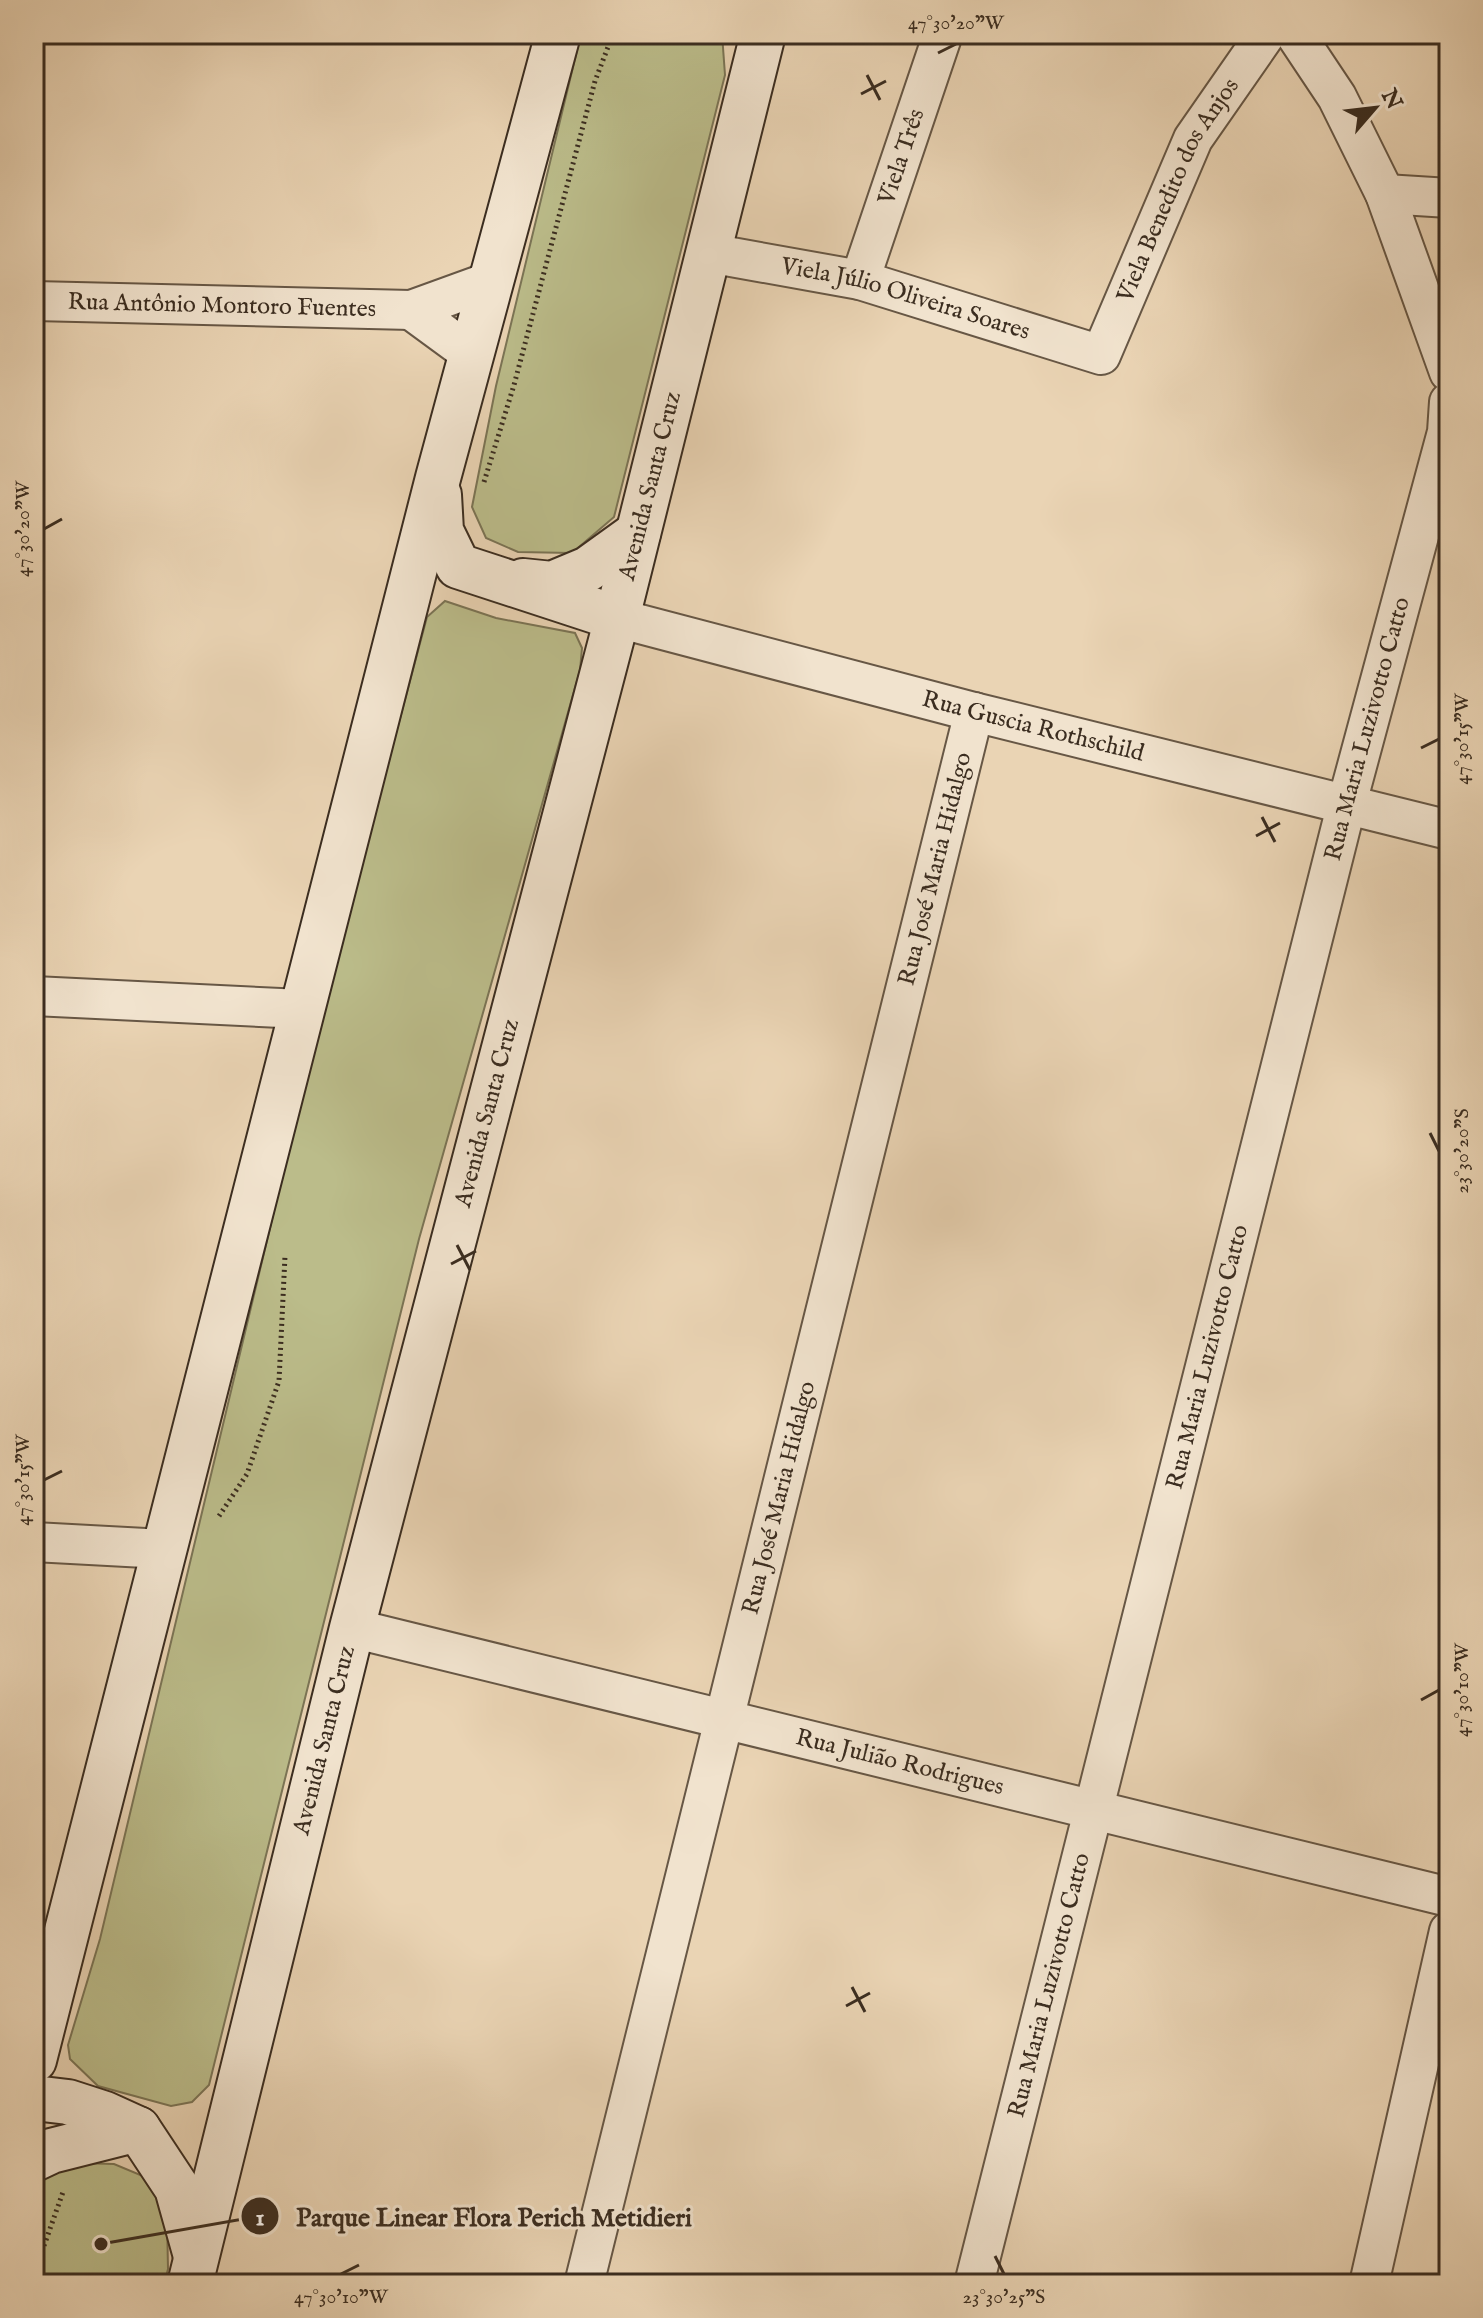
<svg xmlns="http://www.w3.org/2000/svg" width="1483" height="2318" font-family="'IM FELL English',serif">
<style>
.green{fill:#bbbc8a;stroke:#7b7455;stroke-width:2}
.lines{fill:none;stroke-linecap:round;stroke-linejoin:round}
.street-casing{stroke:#675745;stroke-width:42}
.secondary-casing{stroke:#3b2d20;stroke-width:48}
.path{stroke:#3b2d20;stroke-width:5;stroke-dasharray:2 4;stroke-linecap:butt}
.street{stroke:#f1e3ce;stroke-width:38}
.secondary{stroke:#f1e3ce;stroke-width:44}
.ticks{fill:none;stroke:#3b2d20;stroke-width:3}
.labels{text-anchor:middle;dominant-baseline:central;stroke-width:6;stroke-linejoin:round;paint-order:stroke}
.street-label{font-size:24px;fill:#3b2d20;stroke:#f1e3ce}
.leader{fill:none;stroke:#3b2d20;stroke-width:3}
.callout-dot{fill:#3b2d20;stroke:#f1e3ce;stroke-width:3}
.mark-label{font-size:24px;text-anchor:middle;font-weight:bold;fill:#fff}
.callout-label{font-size:26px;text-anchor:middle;font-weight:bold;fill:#3b2d20;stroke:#f1e3ce;stroke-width:6;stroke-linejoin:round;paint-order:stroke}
.neatline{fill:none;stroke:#3b2d20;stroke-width:3}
.ticks-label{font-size:20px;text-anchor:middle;fill:#3b2d20}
</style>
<rect width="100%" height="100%" fill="#ead4b4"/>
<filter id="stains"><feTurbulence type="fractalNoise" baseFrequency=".0025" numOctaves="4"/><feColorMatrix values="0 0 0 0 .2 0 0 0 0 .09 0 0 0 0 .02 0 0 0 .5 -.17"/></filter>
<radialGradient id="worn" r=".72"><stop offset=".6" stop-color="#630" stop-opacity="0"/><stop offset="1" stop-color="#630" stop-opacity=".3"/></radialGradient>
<g class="green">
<path d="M 581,34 L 722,34 L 725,75 L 614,517 L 572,553 L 518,552 L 486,538 L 472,507 L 496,386 Z"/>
<path d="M 445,601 L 496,618 L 575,633 L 582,648 L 580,670 L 419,1239 L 209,2085 L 192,2102 L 171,2106 L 98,2086 L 70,2059 L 68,2045 L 100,1939 L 319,1023 L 427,617 Z"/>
<path d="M 78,2163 L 114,2164 L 150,2179 L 167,2219 L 168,2269 L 164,2284 L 34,2284 L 34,2187 L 51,2173 Z"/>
</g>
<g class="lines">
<g class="street-casing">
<g id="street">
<path d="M 1295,34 L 1337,97 L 1385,194 L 1449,372"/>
<path d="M 1385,194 L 1449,198"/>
<path id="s1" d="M 709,253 L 860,280 L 1101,355 L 1193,139 L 1266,34"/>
<path id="s2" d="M 860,280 L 943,34"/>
<path id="s3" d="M 34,301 L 411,310"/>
<path d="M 471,354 L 411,310 L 491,281"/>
<path id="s4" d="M 617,618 L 974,712 L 1449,830"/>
<path d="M 34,996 L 302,1009"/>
<path d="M 34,1542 L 164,1549"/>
<path id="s5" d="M 352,1628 L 1449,1897"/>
<path id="s6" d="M 584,2284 L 974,712"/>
<path id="s7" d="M 974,2284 L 1347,803 L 1447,432 L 1449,402"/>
<path d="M 1369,2284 L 1449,1931"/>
</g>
</g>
<g class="secondary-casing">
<g id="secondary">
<path d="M 439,495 L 441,531 L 458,566 L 617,618"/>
<path d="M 523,581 L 552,584 L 588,569 L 638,533"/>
<path d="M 34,2060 L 438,478 L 558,34"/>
<path d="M 34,2098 L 68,2102 L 105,2114 L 138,2129 L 177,2188 L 196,2256"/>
<path d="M 34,2159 L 51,2151 L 138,2129"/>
<path id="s8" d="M 190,2284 L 352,1628 L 617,618 L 763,34"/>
</g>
</g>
<g class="path">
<path d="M 484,482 L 514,385 L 595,81 L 613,34"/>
<path d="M 219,1516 L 247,1474 L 279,1381 L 285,1256"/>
<path d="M 34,2274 L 63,2192"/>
</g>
<use href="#street" class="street"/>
<use href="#secondary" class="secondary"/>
</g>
<path class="ticks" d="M 938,53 L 956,44M 867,75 L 880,100M 861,94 L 886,81M 44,529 L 62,519M 1421,748 L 1439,739M 1262,817 L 1275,842M 1256,836 L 1280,823M 1430,1133 L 1439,1151M 457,1245 L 470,1270M 451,1264 L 476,1251M 44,1480 L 62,1471M 1421,1700 L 1439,1690M 852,1987 L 865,2012M 846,2006 L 870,1993M 995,2256 L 1004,2274M 341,2274 L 359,2265"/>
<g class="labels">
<g class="street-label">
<text stroke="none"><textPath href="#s2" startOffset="130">Viela Três</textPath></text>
<text stroke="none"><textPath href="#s1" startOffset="588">Viela Benedito dos Anjos</textPath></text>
<text stroke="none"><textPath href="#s1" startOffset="202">Viela Júlio Oliveira Soares</textPath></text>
<text stroke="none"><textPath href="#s3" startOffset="188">Rua Antônio Montoro Fuentes</textPath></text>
<text stroke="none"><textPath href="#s8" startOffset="1856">Avenida Santa Cruz</textPath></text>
<text stroke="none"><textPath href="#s4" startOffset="430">Rua Guscia Rothschild</textPath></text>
<text stroke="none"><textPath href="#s7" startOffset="1604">Rua Maria Luzivotto Catto</textPath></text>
<text stroke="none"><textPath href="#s6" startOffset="1458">Rua José Maria Hidalgo</textPath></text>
<text stroke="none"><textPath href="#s8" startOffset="1208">Avenida Santa Cruz</textPath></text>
<text stroke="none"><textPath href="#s7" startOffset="956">Rua Maria Luzivotto Catto</textPath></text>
<text stroke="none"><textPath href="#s6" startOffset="810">Rua José Maria Hidalgo</textPath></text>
<text stroke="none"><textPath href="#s8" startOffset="560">Avenida Santa Cruz</textPath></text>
<text stroke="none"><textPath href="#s5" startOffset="564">Rua Julião Rodrigues</textPath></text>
<text stroke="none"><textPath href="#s7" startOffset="308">Rua Maria Luzivotto Catto</textPath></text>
</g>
</g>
<path class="leader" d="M101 2244L260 2216"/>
<g class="callout-dot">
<circle cx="101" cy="2244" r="8"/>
<circle cx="260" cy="2216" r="20"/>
</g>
<g class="mark-label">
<text x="260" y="2225">1</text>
</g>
<g class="callout-label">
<text x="494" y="2226">Parque Linear Flora Perich Metidieri</text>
</g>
<rect width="1483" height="2318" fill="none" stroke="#ead4b4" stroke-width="88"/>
<g transform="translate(1375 108) rotate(62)" stroke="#f1e3ce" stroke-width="6" paint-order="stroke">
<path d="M0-6L14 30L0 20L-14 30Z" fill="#3b2d20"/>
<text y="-12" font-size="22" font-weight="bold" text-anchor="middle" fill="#3b2d20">N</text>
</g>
<rect x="44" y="44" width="1395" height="2230" class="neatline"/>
<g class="ticks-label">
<text x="956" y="29">47°30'20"W</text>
<text transform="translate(22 529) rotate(-90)" y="7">47°30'20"W</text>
<text transform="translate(1461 739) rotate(-90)" y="7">47°30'15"W</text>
<text transform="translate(1461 1151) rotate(-90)" y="7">23°30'20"S</text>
<text transform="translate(22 1480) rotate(-90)" y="7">47°30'15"W</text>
<text transform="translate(1461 1690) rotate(-90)" y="7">47°30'10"W</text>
<text x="341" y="2303">47°30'10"W</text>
<text x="1004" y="2303">23°30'25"S</text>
</g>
<rect width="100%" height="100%" filter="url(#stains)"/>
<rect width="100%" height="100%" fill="url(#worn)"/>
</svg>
